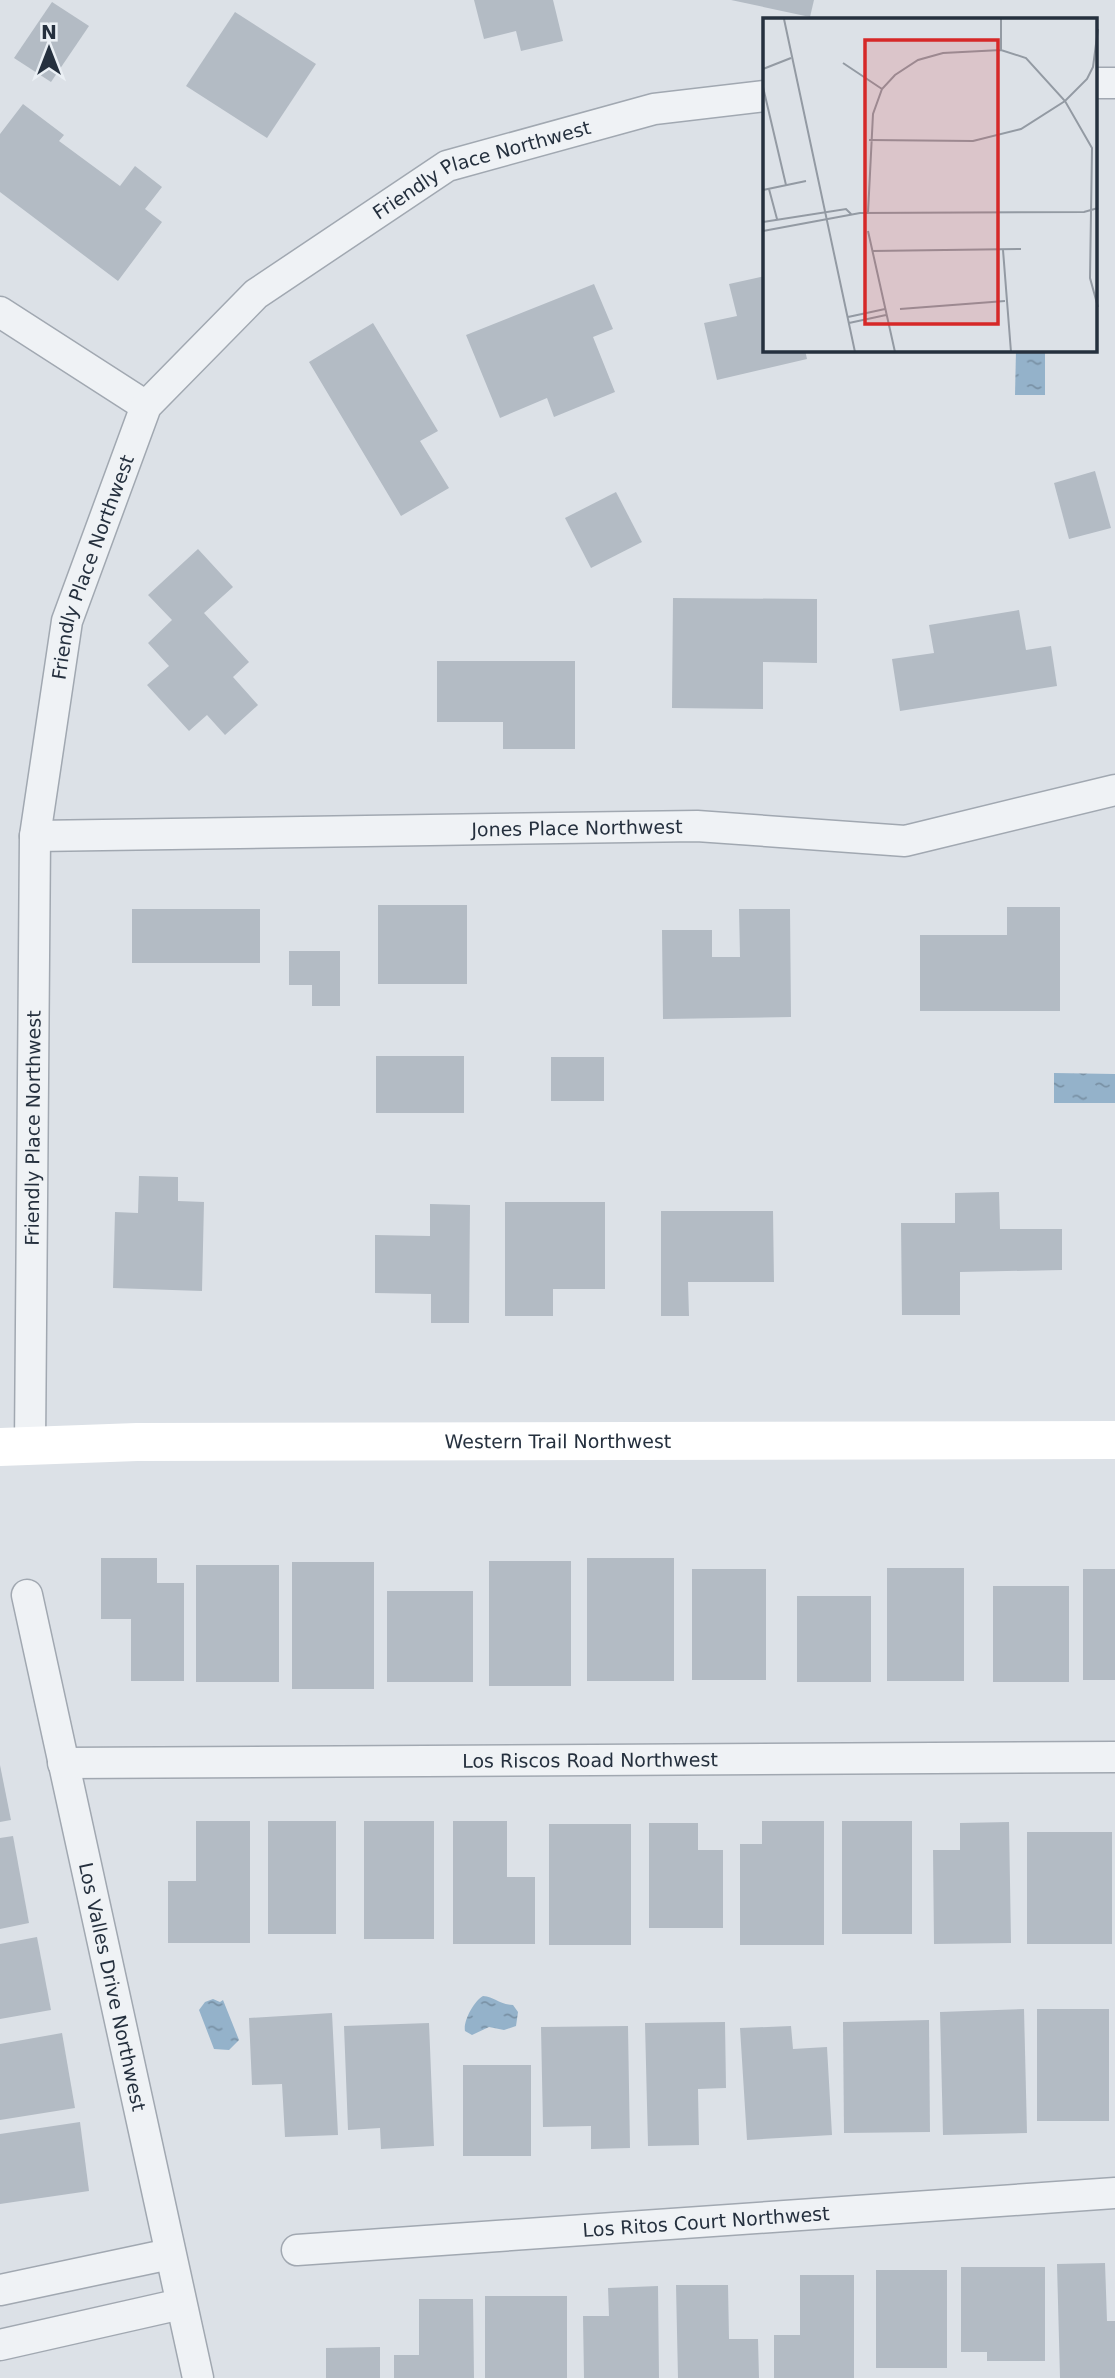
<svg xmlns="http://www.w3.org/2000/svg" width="1115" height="2378" font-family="'DejaVu Sans',sans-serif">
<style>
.water{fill:url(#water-ripples)}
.building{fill:#b3bbc4}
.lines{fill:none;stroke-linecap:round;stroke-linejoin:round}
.minor-casing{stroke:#a1a8b1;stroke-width:33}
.minor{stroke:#eff2f5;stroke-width:30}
.secondary{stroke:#fff;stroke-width:38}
.labels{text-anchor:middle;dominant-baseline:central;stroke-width:5;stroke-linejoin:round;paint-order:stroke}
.street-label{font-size:19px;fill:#25303e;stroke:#ebf0f5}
.inset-road{fill:none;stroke:#939aa3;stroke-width:2}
.view{fill:#d62828;fill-opacity:0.15;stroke:#d62828;stroke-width:3.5}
.inset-edge{fill:none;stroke:#25303e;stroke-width:3.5}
</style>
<defs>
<pattern id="water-ripples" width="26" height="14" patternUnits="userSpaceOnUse" patternTransform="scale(1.75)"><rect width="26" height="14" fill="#94b2ca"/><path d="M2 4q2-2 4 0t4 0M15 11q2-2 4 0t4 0" fill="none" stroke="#7991a5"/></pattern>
</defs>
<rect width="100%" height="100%" fill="#dce1e7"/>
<g class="water">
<path d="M 1016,350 L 1045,350 L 1045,395 L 1015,395 Z"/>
<path d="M 1054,1073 L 1115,1074 L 1115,1103 L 1054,1103 Z"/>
<path d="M 483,1996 C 495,1997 498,2004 513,2005 L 518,2012 L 516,2026 L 504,2030 L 489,2027 L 472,2035 L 465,2031 C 463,2021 474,2001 483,1996 Z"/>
<path d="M 213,1999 L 220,2002 L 223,2000 L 239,2040 L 229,2050 L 214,2049 L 199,2010 L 205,2002 Z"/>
</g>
<g class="building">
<path d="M 474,0 L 553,0 L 563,41 L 521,51 L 516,31 L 484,39 Z"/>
<path d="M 731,0 L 814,0 L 810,17 Z"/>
<path d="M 52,2 L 89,26 L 51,82 L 14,58 Z"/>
<path d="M 235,12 L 316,64 L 267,138 L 186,86 Z"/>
<path d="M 23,104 L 64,135 L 59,141 L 120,186 L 135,166 L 162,187 L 145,209 L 162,222 L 118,281 L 0,192 L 0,134 Z"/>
<path d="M 765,276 L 765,350 L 805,350 L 807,359 L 717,380 L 704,323 L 737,316 L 729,284 Z"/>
<path d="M 594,284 L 613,329 L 593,337 L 615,392 L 554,417 L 547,398 L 500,418 L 466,335 Z"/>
<path d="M 373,323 L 438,431 L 420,441 L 449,488 L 401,516 L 309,362 Z"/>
<path d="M 1095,471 L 1111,528 L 1069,539 L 1054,483 Z"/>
<path d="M 616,492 L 642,542 L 591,568 L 565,518 Z"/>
<path d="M 198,549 L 233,587 L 204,613 L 249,662 L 233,677 L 258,705 L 225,735 L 207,715 L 189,731 L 147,685 L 169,666 L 148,643 L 172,620 L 148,595 Z"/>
<path d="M 673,598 L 817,599 L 817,663 L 763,662 L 763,709 L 672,708 Z"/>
<path d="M 1019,610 L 1026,650 L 1051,646 L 1057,686 L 900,711 L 892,659 L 934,653 L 929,625 Z"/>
<path d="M 437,661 L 575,661 L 575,749 L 503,749 L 503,722 L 437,722 Z"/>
<rect x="378" y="905" width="89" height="79"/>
<path d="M 1007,907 L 1060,907 L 1060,1011 L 920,1011 L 920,935 L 1007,935 Z"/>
<rect x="132" y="909" width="128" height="54"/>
<path d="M 739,909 L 790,909 L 791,1017 L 663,1019 L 662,930 L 712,930 L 712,957 L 740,957 Z"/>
<path d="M 289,951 L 340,951 L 340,1006 L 312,1006 L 312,985 L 289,985 Z"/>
<rect x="376" y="1056" width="88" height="57"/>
<rect x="551" y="1057" width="53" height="44"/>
<path d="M 139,1176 L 178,1177 L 178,1201 L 204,1202 L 202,1291 L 113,1288 L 115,1212 L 138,1213 Z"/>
<path d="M 999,1192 L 1000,1229 L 1062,1229 L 1062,1270 L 960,1272 L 960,1315 L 902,1315 L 901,1223 L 955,1223 L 955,1193 Z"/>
<path d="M 505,1202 L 605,1202 L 605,1289 L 553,1289 L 553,1316 L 505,1316 Z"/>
<path d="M 430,1204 L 470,1205 L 469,1323 L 431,1323 L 431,1294 L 375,1293 L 375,1235 L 430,1236 Z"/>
<path d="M 661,1211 L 773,1211 L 774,1282 L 688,1282 L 689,1316 L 661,1316 Z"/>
<path d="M 101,1558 L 157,1558 L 157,1583 L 184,1583 L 184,1681 L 131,1681 L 131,1619 L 101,1619 Z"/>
<rect x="587" y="1558" width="87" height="123"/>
<rect x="489" y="1561" width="82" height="125"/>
<rect x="292" y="1562" width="82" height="127"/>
<rect x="196" y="1565" width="83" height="117"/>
<rect x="887" y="1568" width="77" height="113"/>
<rect x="692" y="1569" width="74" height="111"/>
<rect x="1083" y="1569" width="32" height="111"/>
<rect x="993" y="1586" width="76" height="96"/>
<rect x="387" y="1591" width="86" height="91"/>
<rect x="797" y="1596" width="74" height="86"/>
<path d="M 0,1765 L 11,1820 L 0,1822 Z"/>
<path d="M 196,1821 L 250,1821 L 250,1943 L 168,1943 L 168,1881 L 196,1881 Z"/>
<rect x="268" y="1821" width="68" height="113"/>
<rect x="364" y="1821" width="70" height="118"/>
<path d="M 453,1821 L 507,1821 L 507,1877 L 535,1877 L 535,1944 L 453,1944 Z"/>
<path d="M 762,1821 L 824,1821 L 824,1945 L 740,1945 L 740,1844 L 762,1844 Z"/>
<rect x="842" y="1821" width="70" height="113"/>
<path d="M 1009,1822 L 1011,1943 L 934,1944 L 933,1850 L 960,1850 L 960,1823 Z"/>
<path d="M 649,1823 L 698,1823 L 698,1850 L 723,1850 L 723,1928 L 649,1928 Z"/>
<rect x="549" y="1824" width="82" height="121"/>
<rect x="1027" y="1832" width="85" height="112"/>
<path d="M 13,1836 L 29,1923 L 0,1929 L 0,1838 Z"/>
<path d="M 37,1937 L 51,2010 L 0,2019 L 0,1944 Z"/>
<path d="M 1024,2009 L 1027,2133 L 943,2135 L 940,2012 Z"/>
<rect x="1037" y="2009" width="72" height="112"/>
<path d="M 332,2013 L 338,2135 L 285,2137 L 282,2084 L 252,2085 L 249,2018 Z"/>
<path d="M 929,2020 L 930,2132 L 844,2133 L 843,2022 Z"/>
<path d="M 725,2022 L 726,2088 L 698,2089 L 699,2145 L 648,2146 L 645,2023 Z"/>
<path d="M 429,2023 L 434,2146 L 381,2149 L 380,2128 L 348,2130 L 344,2026 Z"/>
<path d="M 628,2026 L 630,2148 L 591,2149 L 591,2126 L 543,2127 L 541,2027 Z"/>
<path d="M 791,2026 L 793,2049 L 827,2047 L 832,2135 L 747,2140 L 740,2028 Z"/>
<path d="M 62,2033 L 75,2108 L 0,2120 L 0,2044 Z"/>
<rect x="463" y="2065" width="68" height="91"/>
<path d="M 80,2122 L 89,2191 L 0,2204 L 0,2134 Z"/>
<path d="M 1105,2263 L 1107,2321 L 1115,2321 L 1115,2378 L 1060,2378 L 1057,2264 Z"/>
<path d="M 961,2267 L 1045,2267 L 1045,2361 L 987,2361 L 987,2352 L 961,2352 Z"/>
<rect x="876" y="2270" width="71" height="98"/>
<path d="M 800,2275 L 854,2275 L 854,2378 L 774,2378 L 774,2335 L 800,2335 Z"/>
<path d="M 676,2285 L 728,2285 L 729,2339 L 758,2339 L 759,2378 L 678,2378 Z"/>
<path d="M 658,2286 L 659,2378 L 584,2378 L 583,2316 L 609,2316 L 608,2288 Z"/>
<rect x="485" y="2296" width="82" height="82"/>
<path d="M 419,2299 L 473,2299 L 474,2378 L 394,2378 L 394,2355 L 419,2355 Z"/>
<path d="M 380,2347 L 380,2378 L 326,2378 L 326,2348 Z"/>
</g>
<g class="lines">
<g class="minor-casing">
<g id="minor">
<path d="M 1096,83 L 1115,83"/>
<path d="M 0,312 L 146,406"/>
<path id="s1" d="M 35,836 L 697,826 L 905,841 L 1115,790"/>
<path id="s2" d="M 30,1446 L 35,836 L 67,621 L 146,406 L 256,294 L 447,166 L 654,109 L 765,96"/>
<path id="s3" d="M 27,1595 L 198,2378"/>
<path id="s4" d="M 63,1763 L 1115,1757"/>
<path id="s5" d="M 297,2250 L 1115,2193"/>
<path d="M 0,2290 L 170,2254"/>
<path d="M 0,2345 L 181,2304"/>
</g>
</g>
<use href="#minor" class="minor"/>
<path class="secondary" id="s6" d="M 0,1447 L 137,1442 L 1115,1440"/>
</g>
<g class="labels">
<g class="street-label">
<text stroke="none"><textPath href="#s2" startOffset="1474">Friendly Place Northwest</textPath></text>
<text stroke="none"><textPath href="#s2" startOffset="886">Friendly Place Northwest</textPath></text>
<text stroke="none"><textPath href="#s1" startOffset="542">Jones Place Northwest</textPath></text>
<text stroke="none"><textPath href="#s2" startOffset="318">Friendly Place Northwest</textPath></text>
<text stroke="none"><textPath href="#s6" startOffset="558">Western Trail Northwest</textPath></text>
<text stroke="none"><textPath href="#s4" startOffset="527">Los Riscos Road Northwest</textPath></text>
<text stroke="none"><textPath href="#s3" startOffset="401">Los Valles Drive Northwest</textPath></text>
<text stroke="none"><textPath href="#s5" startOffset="410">Los Ritos Court Northwest</textPath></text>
</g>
</g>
<g transform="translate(763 18)">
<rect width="334" height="334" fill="#dce1e7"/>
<path class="inset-road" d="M 21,1 L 92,334M 238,1 L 238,32M 80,45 L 119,71M 0,51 L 28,40M 0,69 L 23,167M 106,122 L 210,123 L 258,111 L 302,83 L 324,61 L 330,49 L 335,11M 6,171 L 14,201M 0,172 L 43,163M 105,195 L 110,96 L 119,71 L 132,57 L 155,42 L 180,35 L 238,32 L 263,40 L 302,83 L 329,130 L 327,260 L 335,289M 0,204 L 83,191 L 88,196M 0,213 L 97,195 L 321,194 L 335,190M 105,213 L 132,334M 240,232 L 248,334M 109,233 L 258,231M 137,291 L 242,283M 85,299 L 122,291M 86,305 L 123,297"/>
<path class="view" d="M 102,22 L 235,22 L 235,306 L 102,306 Z"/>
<rect width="334" height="334" class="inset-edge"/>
</g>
<g transform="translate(49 49)" stroke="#ebf0f5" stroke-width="5" paint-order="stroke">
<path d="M0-5L12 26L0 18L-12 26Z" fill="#25303e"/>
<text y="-10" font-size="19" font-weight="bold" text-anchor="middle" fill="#25303e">N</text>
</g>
</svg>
